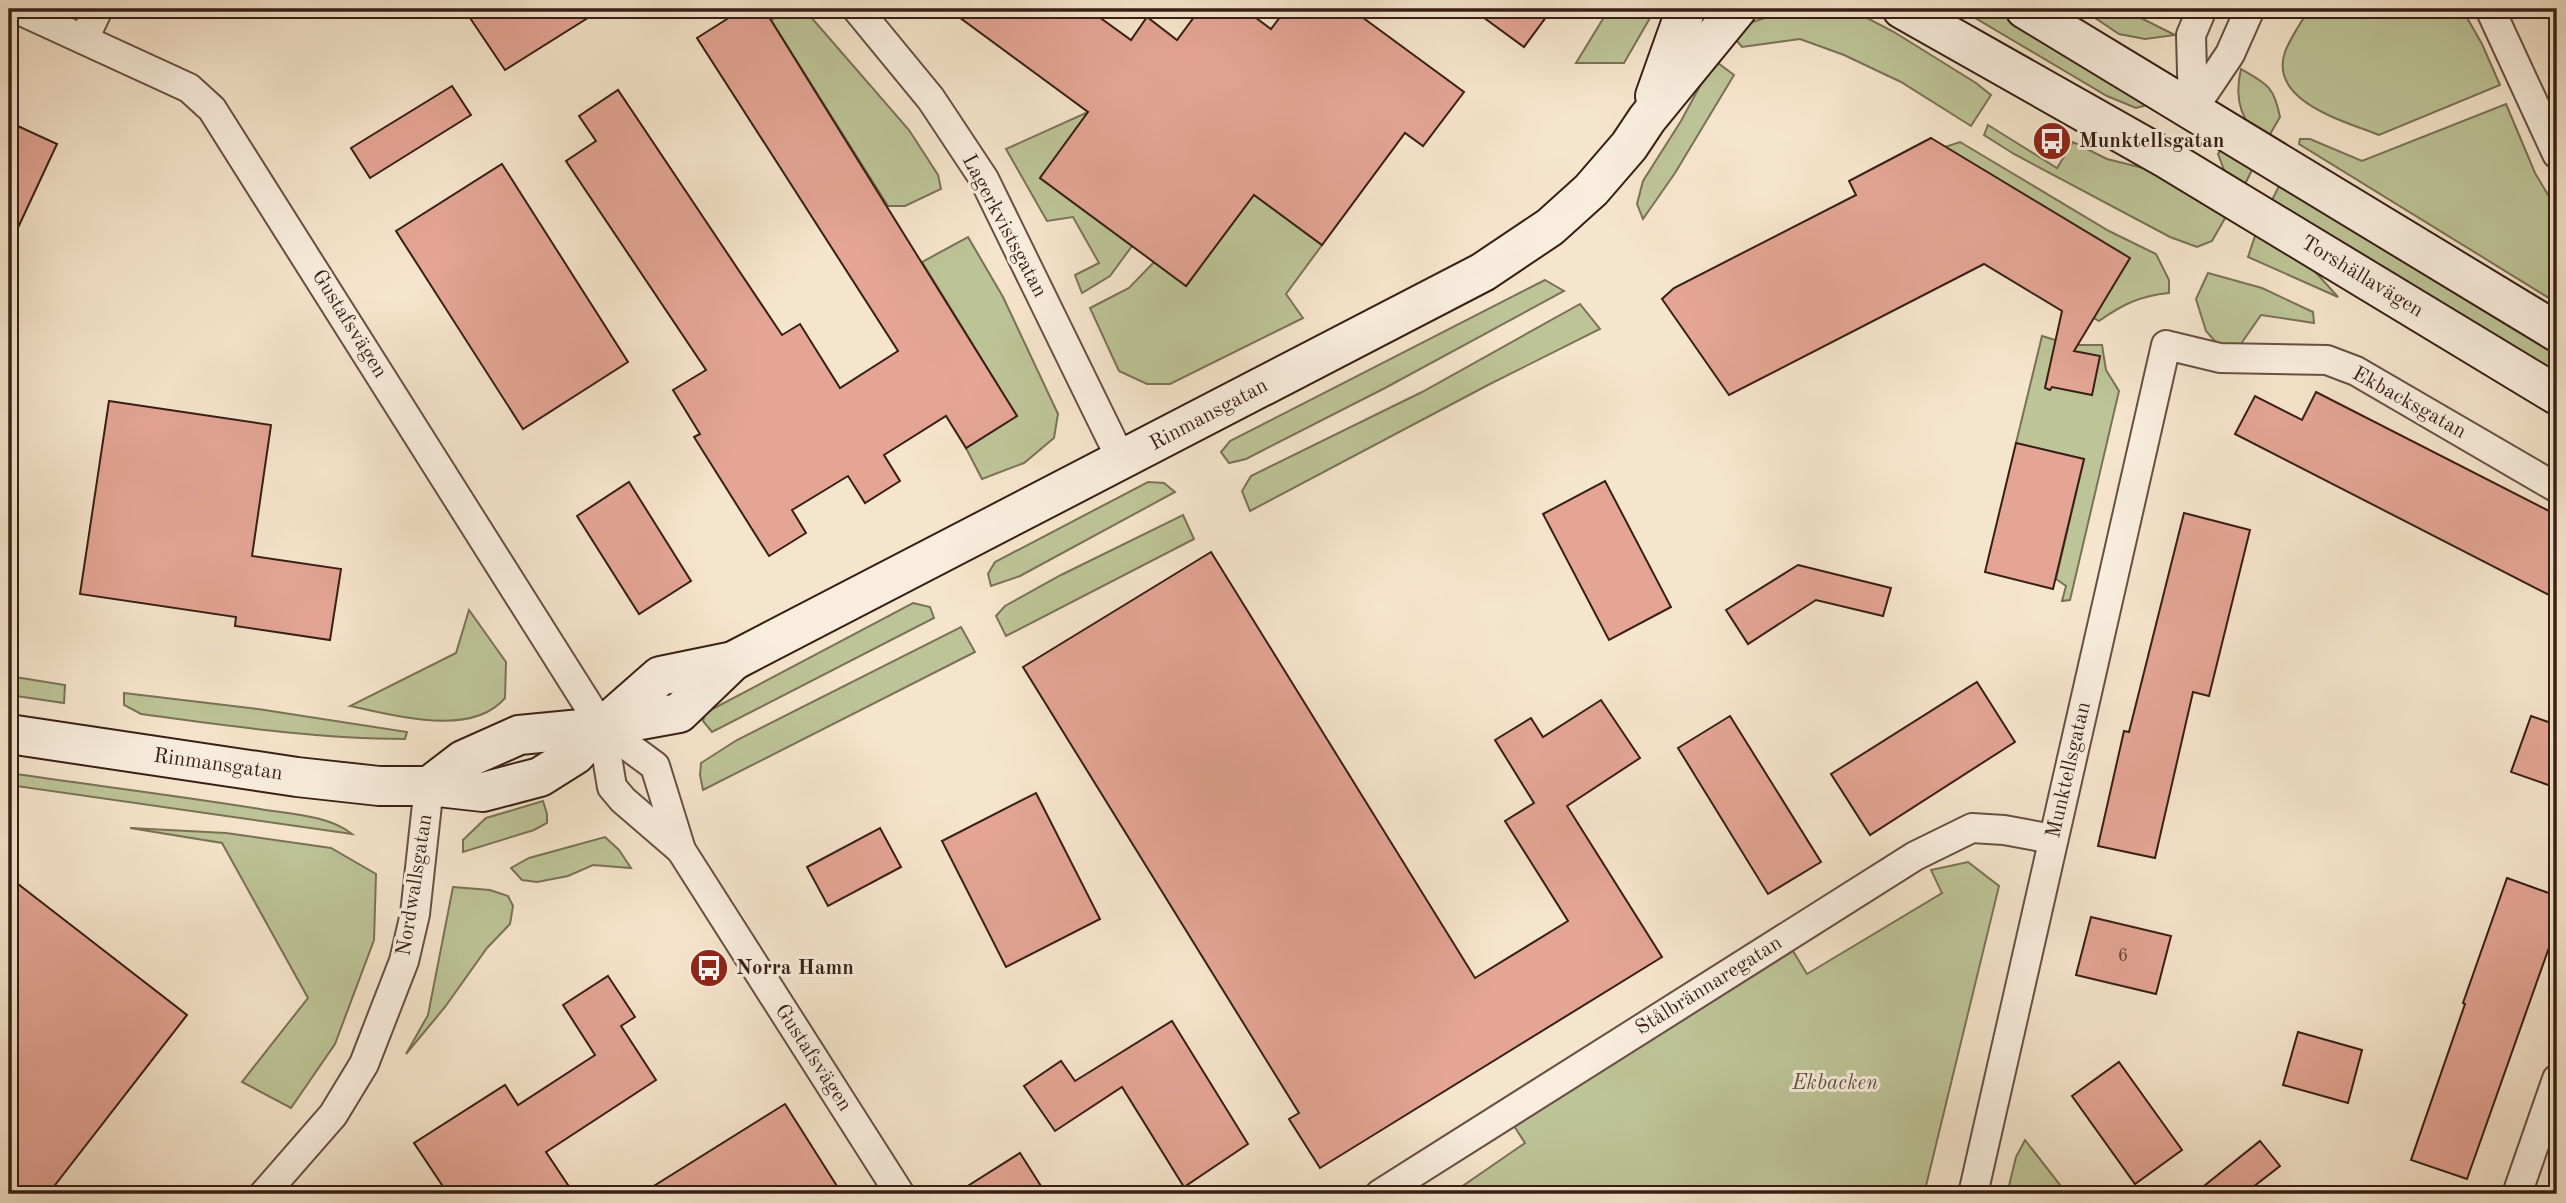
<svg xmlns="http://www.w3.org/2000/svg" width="2566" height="1203" font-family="'Old Standard TT',serif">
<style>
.green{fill:#bdc598;stroke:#7a7256;stroke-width:2}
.building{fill:#e4a595;stroke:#371f15;stroke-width:2}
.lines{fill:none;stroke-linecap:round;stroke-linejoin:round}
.street-casing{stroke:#675043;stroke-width:32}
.secondary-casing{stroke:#371f15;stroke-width:42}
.street{stroke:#f9eede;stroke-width:28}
.secondary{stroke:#f9eede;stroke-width:38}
.labels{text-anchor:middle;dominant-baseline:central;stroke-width:6;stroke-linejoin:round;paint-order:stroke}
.number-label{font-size:18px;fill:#624035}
.poi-label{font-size:21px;font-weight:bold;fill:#371f15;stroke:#f9eede;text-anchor:start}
.street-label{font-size:21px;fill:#371f15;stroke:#f9eede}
.park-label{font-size:21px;font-style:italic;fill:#5f513c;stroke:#f9eede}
</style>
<rect width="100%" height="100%" fill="#f6e5cd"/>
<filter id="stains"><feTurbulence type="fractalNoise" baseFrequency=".00286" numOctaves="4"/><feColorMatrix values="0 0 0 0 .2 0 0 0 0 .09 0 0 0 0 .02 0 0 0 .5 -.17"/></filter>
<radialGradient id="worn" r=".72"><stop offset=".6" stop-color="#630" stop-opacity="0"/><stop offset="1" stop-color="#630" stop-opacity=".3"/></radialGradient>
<g class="green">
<path d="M 790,9 L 804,9 L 909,130 L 938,175 L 941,189 L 905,206 L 888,206 L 771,20 Z"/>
<path d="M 1609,9 L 1651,9 L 1650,18 L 1624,63 L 1576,63 Z"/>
<path d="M 1791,9 L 1850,9 L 1894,32 L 1976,83 L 1991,95 L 1971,126 L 1901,82 L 1844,55 L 1800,39 L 1742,47 L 1731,34 L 1750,23 Z"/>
<path d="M 1949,9 L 2004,9 L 2150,96 L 2151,104 L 2136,108 L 2107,96 L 1975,18 Z"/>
<path d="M 2082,9 L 2123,9 L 2175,35 L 2145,39 L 2119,34 Z"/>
<path d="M 2309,9 L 2462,9 L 2482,44 L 2500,85 L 2379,135 C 2347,122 2268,102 2285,52 C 2290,38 2301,23 2309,9 Z"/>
<path d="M 1714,60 L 1734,75 L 1675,173 L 1643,219 L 1637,204 L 1643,181 L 1681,121 Z"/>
<path d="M 2241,69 C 2267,84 2274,86 2280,117 L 2266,141 C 2240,123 2234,98 2241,69 Z"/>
<path d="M 2506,104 L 2535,173 L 2557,210 L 2557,303 L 2299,144 L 2300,139 L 2310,139 L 2362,161 Z"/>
<path d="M 1088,112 L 1040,178 L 1132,246 L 1110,276 L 1082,293 L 1075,275 L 1099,263 L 1073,217 L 1047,221 L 1006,149 Z"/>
<path d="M 1988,125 L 2057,168 L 2073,142 L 2107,159 L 2163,173 L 2228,213 L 2212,241 L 2197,247 L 2170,237 L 2014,154 L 1984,135 Z"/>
<path d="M 1960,142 L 2109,231 L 2156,254 L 2169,280 L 2169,293 C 2140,296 2123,304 2099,321 L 2094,318 L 1945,147 Z"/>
<path d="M 2224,145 L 2255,164 L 2242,190 L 2226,175 L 2218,154 Z"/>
<path d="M 1215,166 L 1322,245 L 1286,294 L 1303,318 L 1170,384 L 1147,384 L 1119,371 L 1090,308 L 1129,288 L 1154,262 L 1187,285 L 1230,226 Z"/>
<path d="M 2282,180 L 2557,349 L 2557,385 L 2267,210 Z"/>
<path d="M 2257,230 L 2301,256 L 2338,297 L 2248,257 Z"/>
<path d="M 968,237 L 1003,297 L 1058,414 L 1054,438 L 1024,463 L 982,479 L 966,448 L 1017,416 L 922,262 Z"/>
<path d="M 2208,273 L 2262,288 L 2313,312 L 2314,323 L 2261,315 L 2238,348 L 2221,348 L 2206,331 L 2196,299 Z"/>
<path d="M 1545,280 L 1564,291 L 1385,388 L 1246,459 L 1229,463 L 1221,452 L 1230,441 Z"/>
<path d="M 1580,304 L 1600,329 L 1488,385 L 1250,511 L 1242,491 L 1251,476 L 1422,392 Z"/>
<path d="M 2042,336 L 2072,345 L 2102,345 L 2106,370 L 2119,391 L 2070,600 L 2062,601 L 2066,586 L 2056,579 L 2084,459 L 2016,443 Z"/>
<path d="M 1148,482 L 1164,483 L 1175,492 L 1020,576 L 991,586 L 988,574 L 995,562 Z"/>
<path d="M 1183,515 L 1194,539 L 1006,636 L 996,616 L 1005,606 L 1061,575 Z"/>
<path d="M 913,603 L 930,607 L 934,618 L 712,732 L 703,721 L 705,713 Z"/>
<path d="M 469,610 L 506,662 L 505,698 C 471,738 395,715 350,706 L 456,653 Z"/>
<path d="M 961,627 L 975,652 L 703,790 L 700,775 L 701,763 L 737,740 Z"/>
<path d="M 9,676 L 65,685 L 64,703 L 9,695 Z"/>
<path d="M 124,693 L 258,709 L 407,732 L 405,739 C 316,739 229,726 141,714 L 124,705 Z"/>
<path d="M 9,773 C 91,785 173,795 254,808 C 286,814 327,814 352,834 L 9,785 Z"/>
<path d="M 543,801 L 547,814 L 547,823 L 534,830 L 463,852 L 463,840 L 486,818 Z"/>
<path d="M 130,828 L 226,833 L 331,848 L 376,874 L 374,940 L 335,1044 L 291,1108 L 242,1082 L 308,998 L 222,843 Z"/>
<path d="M 605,837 L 619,850 L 631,868 L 593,865 L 568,876 L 537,882 L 522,880 L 511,868 L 529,858 Z"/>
<path d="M 1968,862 L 1999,886 L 1924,1194 L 1451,1194 L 1525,1143 L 1514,1126 L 1793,951 L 1807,974 L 1942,893 L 1931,870 Z"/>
<path d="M 453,887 L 490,890 L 508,896 L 513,906 L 510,924 L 487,948 L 445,1007 L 406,1054 L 428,1015 Z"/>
<path d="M 2025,1140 L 2067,1194 L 2007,1194 L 2016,1157 Z"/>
</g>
<g class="building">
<path d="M 464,9 L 602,9 L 505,70 Z"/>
<path d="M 743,9 L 764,9 L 1017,416 L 966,448 L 946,416 L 884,455 L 900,481 L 865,503 L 848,476 L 792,510 L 806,533 L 769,556 L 694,437 L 700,434 L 673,390 L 706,370 L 566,161 L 596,141 L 579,116 L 618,90 L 782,335 L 800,324 L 840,388 L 898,351 L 697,38 Z"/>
<path d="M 948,9 L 1088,9 L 1131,40 L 1147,17 L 1177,40 L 1200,9 L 1244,9 L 1271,29 L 1286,9 L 1351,9 L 1464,92 L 1423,146 L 1405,133 L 1322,245 L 1254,195 L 1186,286 L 1040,178 L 1088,112 Z"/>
<path d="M 1472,9 L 1552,9 L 1524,47 Z"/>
<path d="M 452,86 L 471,115 L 370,178 L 351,148 Z"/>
<path d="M 9,122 L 57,144 L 9,247 Z"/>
<path d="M 1931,138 L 2130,258 L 2074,351 L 2100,356 L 2092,395 L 2052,387 L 2050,390 L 2045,388 L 2062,311 L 1984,264 L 1729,395 L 1662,299 L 1674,288 L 1856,195 L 1849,181 Z"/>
<path d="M 502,164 L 628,362 L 523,429 L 396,231 Z"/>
<path d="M 2316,392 L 2557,515 L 2557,599 L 2235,434 L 2255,396 L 2302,420 Z"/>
<path d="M 109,401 L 271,425 L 252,556 L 341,569 L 330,640 L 235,626 L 236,617 L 80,594 Z"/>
<path d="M 2016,443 L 2084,459 L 2053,589 L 1985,572 Z"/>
<path d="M 1605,481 L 1671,607 L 1609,640 L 1543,514 Z"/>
<path d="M 629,482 L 691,581 L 639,614 L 577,516 Z"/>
<path d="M 2184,513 L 2250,530 L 2209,696 L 2193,692 L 2155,858 L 2098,846 L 2124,731 L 2129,732 Z"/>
<path d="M 1211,552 L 1475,978 L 1568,921 L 1505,821 L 1534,803 L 1495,740 L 1531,718 L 1543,737 L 1601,700 L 1640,758 L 1567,806 L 1662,957 L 1320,1168 L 1289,1119 L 1299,1113 L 1023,667 Z"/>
<path d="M 1798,565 L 1891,588 L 1883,616 L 1816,600 L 1748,644 L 1726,610 Z"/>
<path d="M 1977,682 L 2015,742 L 1870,835 L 1831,774 Z"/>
<path d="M 1730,716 L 1821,862 L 1768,894 L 1678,748 Z"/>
<path d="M 2531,716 L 2557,725 L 2557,788 L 2511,772 Z"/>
<path d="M 1036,793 L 1100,919 L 1006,967 L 942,841 Z"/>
<path d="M 880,828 L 901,867 L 828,906 L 807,867 Z"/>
<path d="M 9,877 L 187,1015 L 48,1194 L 9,1194 Z"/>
<path d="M 2507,878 L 2557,896 L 2557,925 L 2467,1179 L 2411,1160 L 2465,1004 L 2463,1003 Z"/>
<path d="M 2091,917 L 2171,936 L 2156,994 L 2076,975 Z"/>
<path d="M 608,976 L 635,1017 L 621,1026 L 656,1080 L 546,1152 L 574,1194 L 448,1194 L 414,1143 L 505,1085 L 518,1105 L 595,1055 L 563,1005 Z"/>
<path d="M 1172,1021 L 1248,1144 L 1184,1187 L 1122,1087 L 1055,1131 L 1024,1086 L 1061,1061 L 1075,1081 Z"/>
<path d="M 2298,1032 L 2362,1050 L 2348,1103 L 2283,1085 Z"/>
<path d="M 2119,1062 L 2182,1150 L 2135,1184 L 2072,1096 Z"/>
<path d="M 785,1104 L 842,1194 L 641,1194 Z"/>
<path d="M 2260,1141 L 2280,1166 L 2244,1194 L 2194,1194 Z"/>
<path d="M 1020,1153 L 1046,1194 L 955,1194 Z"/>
</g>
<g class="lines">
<g class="street-casing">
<g id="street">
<path d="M 17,9 L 189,88 L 212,109 L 602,727 L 655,766 L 681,850 L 900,1194"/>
<path d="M 857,9 L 931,99 L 984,179 L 1122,461"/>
<path d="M 2490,9 L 2557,154"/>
<path d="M 84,39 L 98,9"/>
<path d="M 2193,109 L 2230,54 L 2250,9"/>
<path d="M 2193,109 L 2191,35 L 2202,9"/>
<path d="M 602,727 L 612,787 L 623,800 L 681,850"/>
<path d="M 264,1194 L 333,1115 L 364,1064 L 404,961 L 415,914 L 429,786"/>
<path d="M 1380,1194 L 1915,856 L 1972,828 L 2004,830 L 2053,839"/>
<path d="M 1973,1194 L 2166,345 L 2220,358 L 2327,360 L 2356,371 L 2557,488"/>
<path d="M 2517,1194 L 2557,1079"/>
</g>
</g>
<g class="secondary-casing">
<g id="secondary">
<path d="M 1902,9 L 2167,159 L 2557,395"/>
<path d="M 2025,9 L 2557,332"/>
<path d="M 1655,96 L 1686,9"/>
<path d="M 9,734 L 297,777 L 379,786 L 429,786 L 483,792 L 540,777 L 575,755 L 602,727 L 660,676 L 733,661 L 1483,272 L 1550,227 L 1591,190 L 1629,146 L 1647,119 L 1737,9"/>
<path d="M 429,786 L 463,760 L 519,735 L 602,727 L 679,713 L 733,661"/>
</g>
</g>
<use href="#street" class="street"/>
<use href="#secondary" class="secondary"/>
</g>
<defs>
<g id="bus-disc" transform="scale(2.0125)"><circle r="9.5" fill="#8f2418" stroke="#f9eede"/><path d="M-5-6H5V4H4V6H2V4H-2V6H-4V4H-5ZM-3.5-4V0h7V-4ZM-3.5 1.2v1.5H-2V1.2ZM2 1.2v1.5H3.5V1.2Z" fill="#fff"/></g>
</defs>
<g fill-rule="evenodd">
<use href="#bus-disc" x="2052" y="141"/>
<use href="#bus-disc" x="709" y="968"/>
</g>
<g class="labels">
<g class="number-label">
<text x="2123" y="956">6</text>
</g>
<g class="poi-label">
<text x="2079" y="141">Munktellsgatan</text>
<text x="736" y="968">Norra Hamn</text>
</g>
<g class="street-label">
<text transform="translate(1004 226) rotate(62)">Lagerkvistsgatan</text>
<text transform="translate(2362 277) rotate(31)">Torshällavägen</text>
<text transform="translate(349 324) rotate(58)">Gustafsvägen</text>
<text transform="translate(2409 403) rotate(29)">Ekbacksgatan</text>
<text transform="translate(1209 415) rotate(-28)">Rinmansgatan</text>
<text transform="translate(218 765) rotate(8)">Rinmansgatan</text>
<text transform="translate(2069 770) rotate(-77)">Munktellsgatan</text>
<text transform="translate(415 885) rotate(-81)">Nordwallsgatan</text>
<text transform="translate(1709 986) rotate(-32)">Stålbrännaregatan</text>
<text transform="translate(813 1058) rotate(57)">Gustafsvägen</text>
</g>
<g class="park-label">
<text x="1835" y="1083">Ekbacken</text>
</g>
</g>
<rect width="2566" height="1203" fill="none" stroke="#f6e5cd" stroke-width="35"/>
<rect x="10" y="10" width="2545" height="1182" fill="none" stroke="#371f15" stroke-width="3.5"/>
<rect x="18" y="18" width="2531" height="1168" fill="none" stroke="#371f15" stroke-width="2"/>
<rect width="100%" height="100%" filter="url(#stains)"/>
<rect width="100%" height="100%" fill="url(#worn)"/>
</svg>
